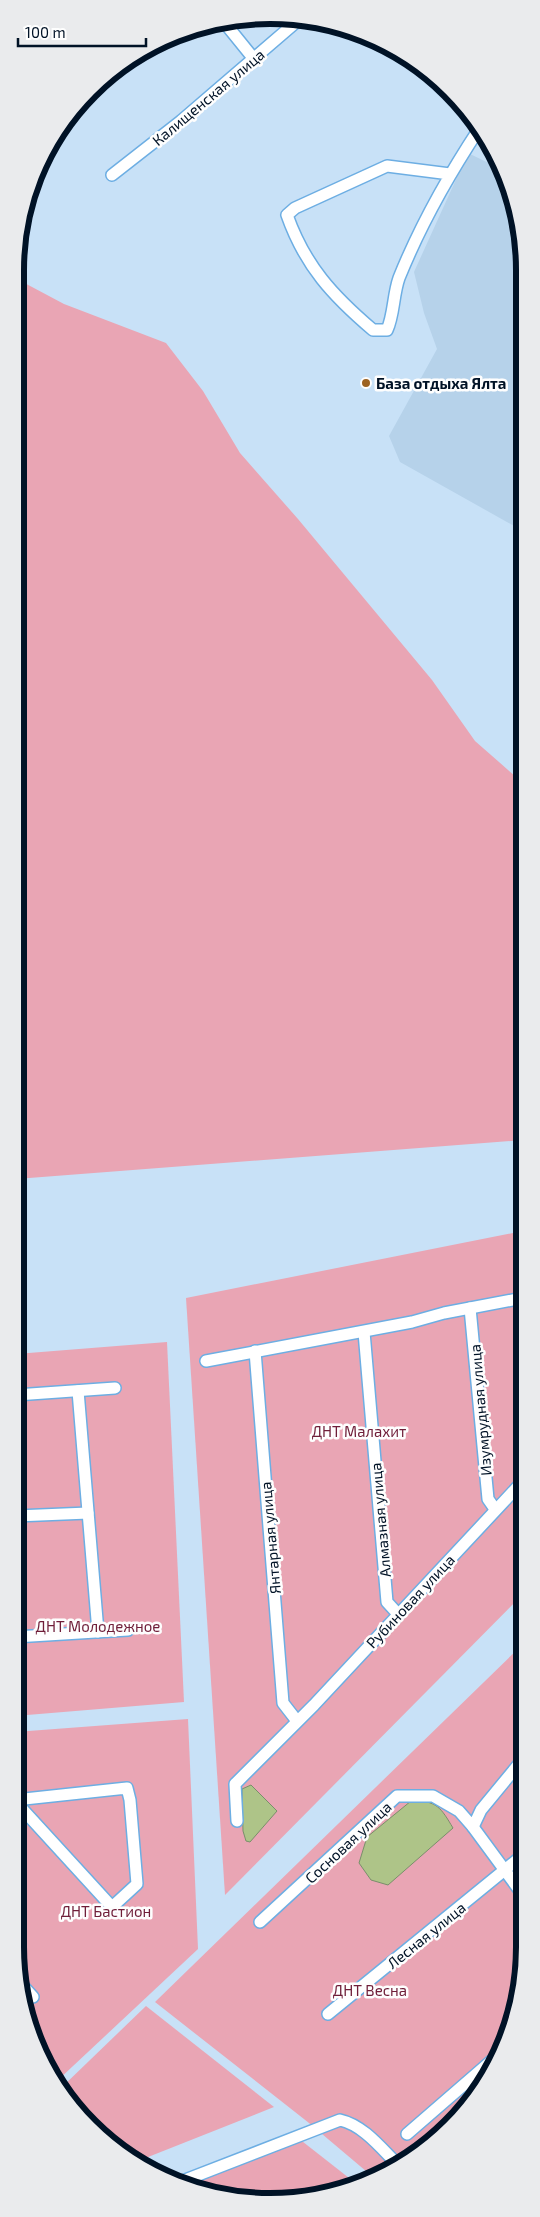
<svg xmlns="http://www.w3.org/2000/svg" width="540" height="2217" font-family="'Exo 2',sans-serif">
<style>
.built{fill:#b6d2ea}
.green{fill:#e9a5b4}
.water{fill:#aec488;stroke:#7a8f6b}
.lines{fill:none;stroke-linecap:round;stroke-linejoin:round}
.minor-casing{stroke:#6daee3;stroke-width:14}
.major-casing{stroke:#fff;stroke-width:18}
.minor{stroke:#fff;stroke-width:11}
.major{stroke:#c1a9dc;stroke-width:15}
.poi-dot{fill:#9c6221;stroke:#fefefe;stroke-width:2}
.labels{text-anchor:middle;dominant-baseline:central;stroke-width:5;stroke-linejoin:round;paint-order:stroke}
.street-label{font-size:15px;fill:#001226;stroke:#fefefe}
.poi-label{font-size:15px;font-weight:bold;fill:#001226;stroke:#fefefe;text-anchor:start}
.park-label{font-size:15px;fill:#6f1e39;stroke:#fefefe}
.rim{fill:none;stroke:#001226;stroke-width:6}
</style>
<rect width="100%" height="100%" fill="#c8e1f7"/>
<path class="built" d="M 468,153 L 503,170 L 523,237 L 523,531 L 400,462 L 389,436 L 437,349 L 424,313 L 414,272 Z"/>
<g class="green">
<path d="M 17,279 L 64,304 L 166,343 L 203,391 L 240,453 L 298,519 L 432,680 L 475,741 L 523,783 L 523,1140 L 16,1179 Z"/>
<path d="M 523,1231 L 523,1594 L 225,1895 L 186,1298 Z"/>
<path d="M 167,1342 L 184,1702 L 15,1716 L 16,1354 Z"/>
<path d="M 523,1644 L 523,1981 L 491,2074 L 425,2149 L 373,2177 L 309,2123 L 155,2002 Z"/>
<path d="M 188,1719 L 198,1949 L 57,2081 L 34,2044 L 15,1947 L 15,1732 Z"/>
<path d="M 146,2006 L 274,2107 L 138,2161 L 78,2115 L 61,2088 Z"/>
<path d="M 298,2138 L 358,2185 L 352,2189 L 253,2201 L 175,2180 Z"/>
</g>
<g class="water">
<path d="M 251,1785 L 277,1811 L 250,1842 L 246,1841 L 243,1831 L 242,1789 Z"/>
<path d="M 411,1801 C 437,1800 441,1808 453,1828 L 388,1885 L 371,1880 L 359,1863 L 367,1837 Z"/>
</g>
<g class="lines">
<g class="minor-casing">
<g id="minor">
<path d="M 224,22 L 254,59"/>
<path d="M 450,174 L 387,166 L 295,208 L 287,215 C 305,266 333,296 373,330 L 387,330 C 394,315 393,295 399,278 C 420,226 448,176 479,129"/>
<path d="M 112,175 L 181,121 L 302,17"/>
<path d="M 470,1308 L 488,1499 L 495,1509"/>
<path d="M 364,1332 L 387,1602 L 398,1614"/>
<path d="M 255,1351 L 283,1703 L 297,1721"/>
<path d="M 206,1361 L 412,1322 L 444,1313 L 523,1298"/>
<path d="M 78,1391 L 98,1632"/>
<path d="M 16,1395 L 115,1388"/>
<path d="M 16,1516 L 88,1513"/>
<path d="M 15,1637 L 128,1630"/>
<path d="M 15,1801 L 112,1907 L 137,1884 L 130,1800 L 127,1788 L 15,1800"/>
<path d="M 237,1821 L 235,1784 L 314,1705 L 523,1481"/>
<path d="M 473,1827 L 523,1895"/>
<path d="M 260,1922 L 397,1796 L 433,1796 L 459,1811 L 473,1827 L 481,1810 L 523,1759"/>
<path d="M 23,1986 L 33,1997"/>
<path d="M 328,2014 L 523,1855"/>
<path d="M 407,2134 L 497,2056"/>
<path d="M 180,2182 L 340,2120 C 363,2125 381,2148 397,2164"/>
</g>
</g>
<g class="major-casing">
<path id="major" d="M 447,87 L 455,96"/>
</g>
<use href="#minor" class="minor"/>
<use href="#major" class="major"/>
</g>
<circle class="poi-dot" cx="366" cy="383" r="5"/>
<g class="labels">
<g class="street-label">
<text transform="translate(208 97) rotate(-40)">Калищенская улица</text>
<text transform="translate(480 1410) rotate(-95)">Изумрудная улица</text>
<text transform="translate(380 1520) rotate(-95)">Алмазная улица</text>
<text transform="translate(270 1538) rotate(-95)">Янтарная улица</text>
<text transform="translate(410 1601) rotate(-47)">Рубиновая улица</text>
<text transform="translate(348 1842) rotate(-43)">Сосновая улица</text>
<text transform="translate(426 1935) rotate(-39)">Лесная улица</text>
</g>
<g class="poi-label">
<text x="376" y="383">База отдыха Ялта</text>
</g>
<g class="park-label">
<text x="359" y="1431">ДНТ Малахит</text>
<text x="98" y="1626">ДНТ Молодежное</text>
<text x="106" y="1911">ДНТ Бастион</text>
<text x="370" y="1990">ДНТ Весна</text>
</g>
</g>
<path d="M0 0H540V2217H0ZM270 24H270A246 246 0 0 1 516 270V1947A246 246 0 0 1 270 2193H270A246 246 0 0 1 24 1947V270A246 246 0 0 1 270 24Z" fill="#eaebed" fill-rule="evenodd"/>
<path class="rim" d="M270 24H270A246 246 0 0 1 516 270V1947A246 246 0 0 1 270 2193H270A246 246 0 0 1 24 1947V270A246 246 0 0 1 270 24Z"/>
<path d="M18 38v8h128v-8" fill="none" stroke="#001226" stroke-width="2.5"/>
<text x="25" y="38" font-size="15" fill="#001226" stroke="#fefefe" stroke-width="4" paint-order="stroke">100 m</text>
</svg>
